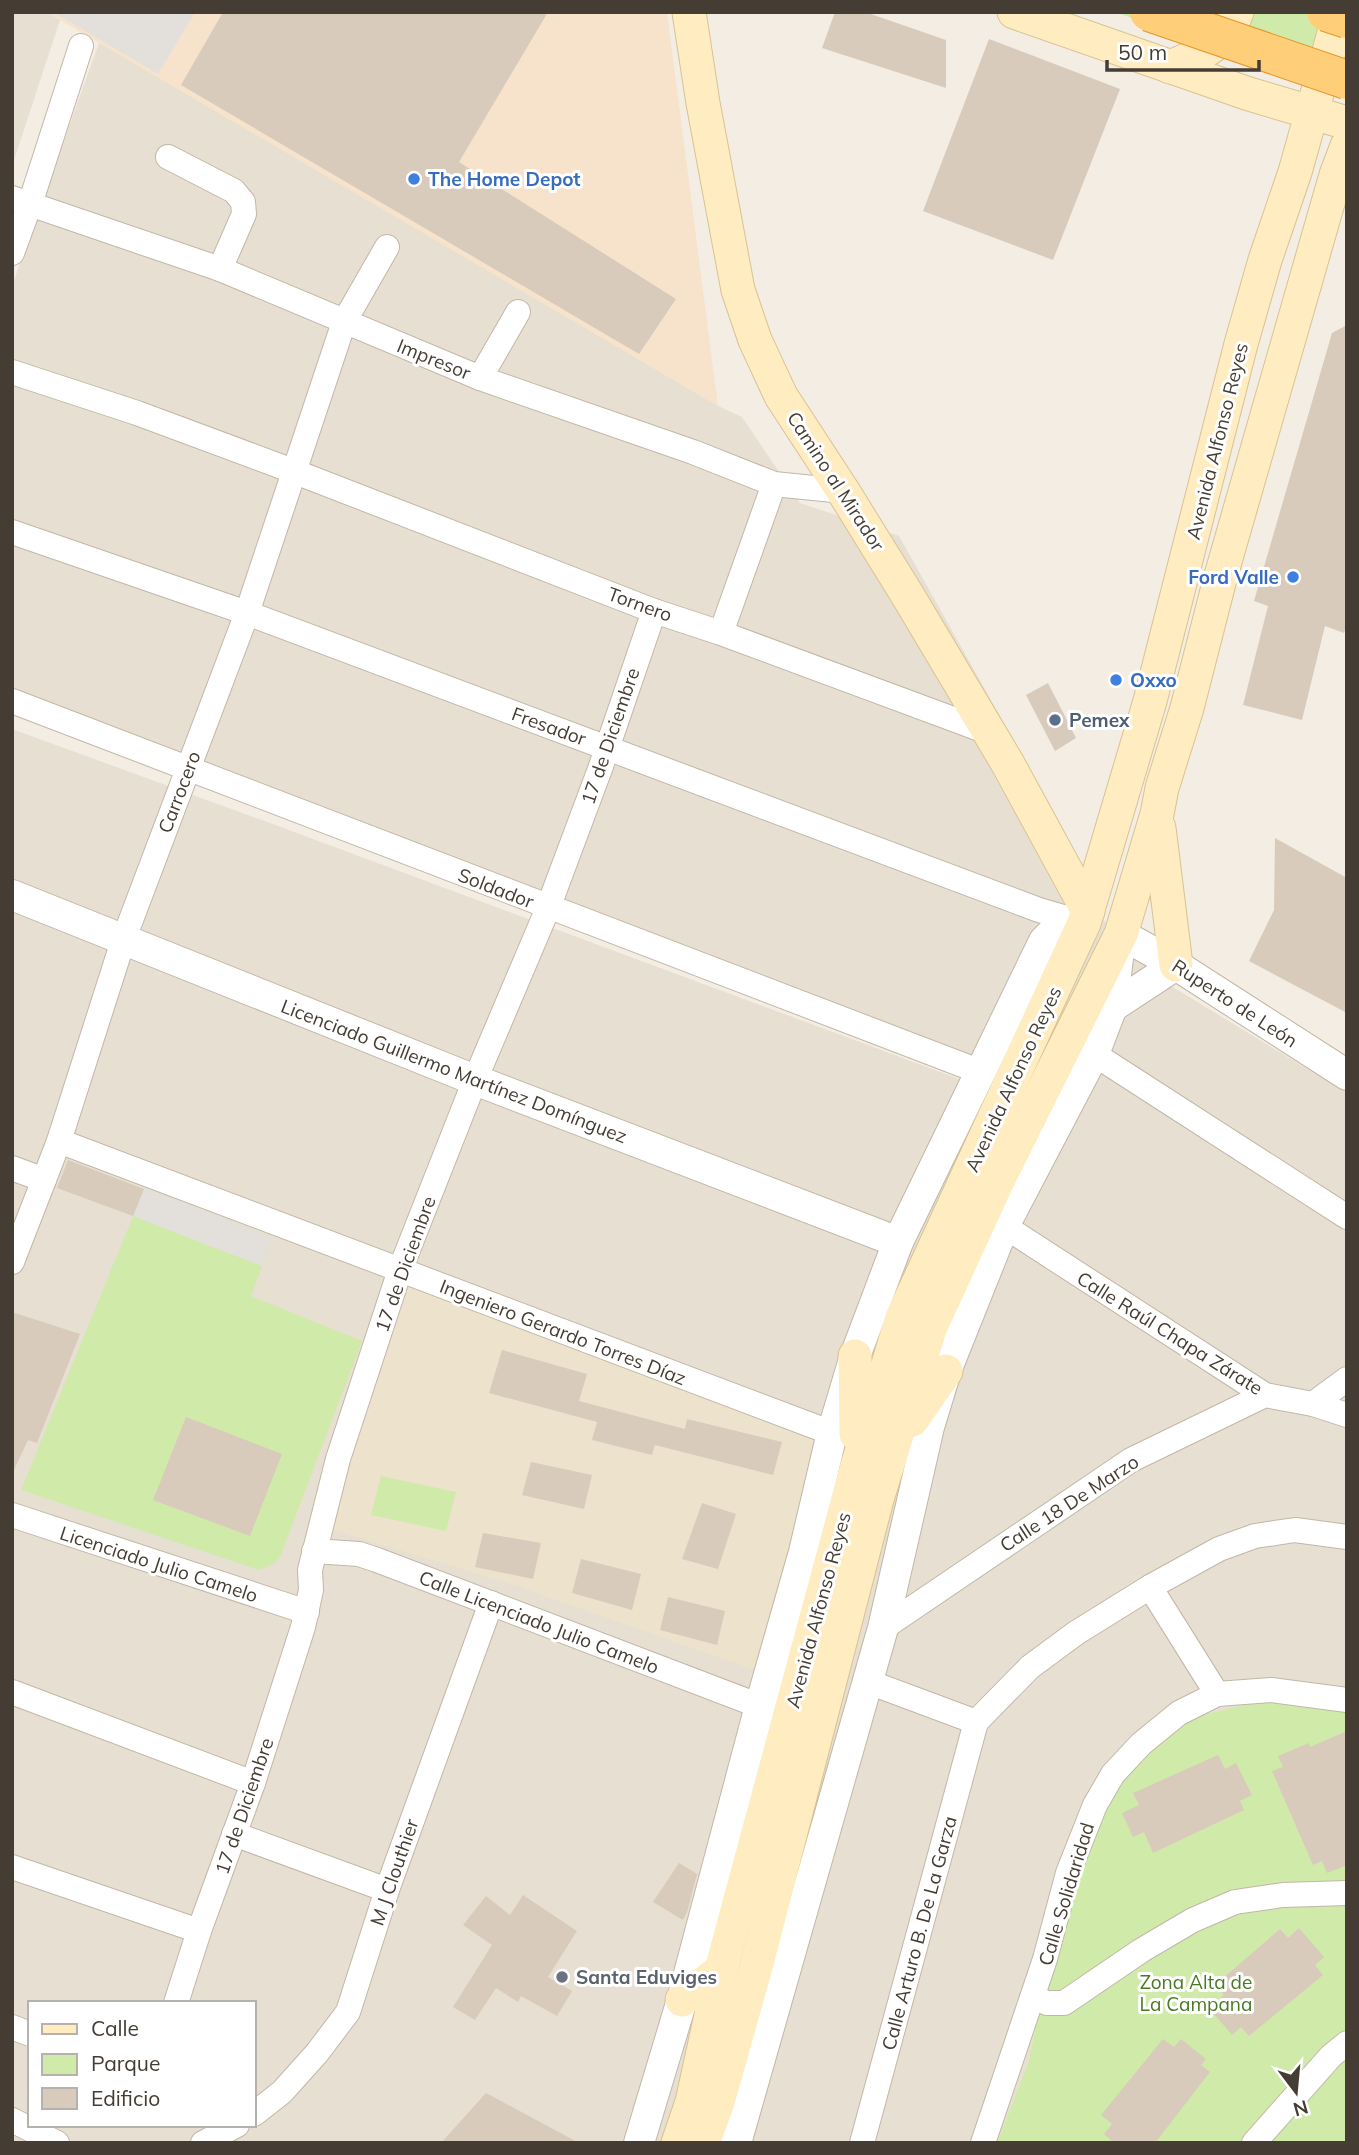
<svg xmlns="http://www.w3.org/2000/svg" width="1359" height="2155" font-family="Mulish,sans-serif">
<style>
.residential{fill:#e7dfd1;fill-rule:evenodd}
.commercial{fill:#f7e3cc}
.education{fill:#ede2cc}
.green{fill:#d0eaa9}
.parking{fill:#e3e0dc}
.building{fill:#d8cbbb}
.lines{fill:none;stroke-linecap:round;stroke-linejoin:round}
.minor-casing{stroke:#c2b7a8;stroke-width:26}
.tertiary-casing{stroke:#c2b7a8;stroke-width:32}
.secondary-casing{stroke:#d9c292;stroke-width:35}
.minor{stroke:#fff;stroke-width:24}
.tertiary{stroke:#fff;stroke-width:30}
.secondary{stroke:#ffedc1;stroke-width:33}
.trunk-bridge-casing{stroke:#e79729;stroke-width:40;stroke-linecap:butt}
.trunk-bridge{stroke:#ffce79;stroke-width:38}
.shop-dot{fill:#3f7fe0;stroke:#fff;stroke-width:2.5}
.service-dot{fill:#5c6f8a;stroke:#fff;stroke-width:2.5}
.worship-dot{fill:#6b7280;stroke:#fff;stroke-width:2.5}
.labels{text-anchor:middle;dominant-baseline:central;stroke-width:6;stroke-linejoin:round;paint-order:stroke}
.shop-label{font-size:19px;font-weight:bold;fill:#366cbe;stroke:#fff;text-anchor:start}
.street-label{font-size:19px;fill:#453d33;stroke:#fff}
.service-label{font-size:19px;font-weight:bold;fill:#4e5e75;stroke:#fff;text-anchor:start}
.worship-label{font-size:19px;font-weight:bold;fill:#5b616d;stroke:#fff;text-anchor:start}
.park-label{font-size:19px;fill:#497a23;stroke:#fff}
</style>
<rect width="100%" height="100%" fill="#f3ede3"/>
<g class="residential">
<path d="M 12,12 L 47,12 L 60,20 L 12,166 Z"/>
<path d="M 100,40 L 718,406 L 742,417 L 800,503 L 899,536 L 1066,834 L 1101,917 L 1153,975 L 1347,1093 L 1347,1709 L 1064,1885 L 1029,2060 L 997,2143 L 12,2143 L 12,729 L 270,823 L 962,1080 L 1031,1098 L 12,697 L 12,286 ZM 30,2003 L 254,2003 L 254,2125 L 30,2125 Z"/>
</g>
<path class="commercial" d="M 47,12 L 667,12 L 718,406 L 60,20 Z"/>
<path class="education" d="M 409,1286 L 826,1430 L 760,1672 L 514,1585 L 328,1528 Z"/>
<g class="green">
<path d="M 1115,12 L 1347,12 L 1347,93 Z"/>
<path d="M 145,1187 L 273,1238 L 251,1296 L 362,1341 L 280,1557 L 275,1563 L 259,1570 L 21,1490 Z"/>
<path d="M 381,1476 L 456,1492 L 446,1531 L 371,1515 Z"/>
<path d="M 1280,1697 L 1347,1709 L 1347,2143 L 997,2143 L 1029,2060 L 1064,1885 L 1104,1781 L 1185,1719 Z"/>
</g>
<g class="parking">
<path d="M 53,12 L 195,12 L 158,74 Z"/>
<path d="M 145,1187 L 273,1238 L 262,1266 L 133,1216 Z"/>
</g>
<g class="building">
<path d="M 223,12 L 548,12 L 459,162 L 676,299 L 639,354 L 181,85 Z"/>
<path d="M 835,12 L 865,12 L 946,40 L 946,88 L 822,48 Z"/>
<path d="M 989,39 L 1120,89 L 1053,260 L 923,211 Z"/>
<path d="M 1347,325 L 1347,624 L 1344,633 L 1325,626 L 1302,720 L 1243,705 L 1268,606 L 1254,601 L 1332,333 Z"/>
<path d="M 1048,683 L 1076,738 L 1055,751 L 1026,695 Z"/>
<path d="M 1275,838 L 1347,878 L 1347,1013 L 1249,961 L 1274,910 Z"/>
<path d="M 68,1160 L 144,1189 L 133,1216 L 57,1188 Z"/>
<path d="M 12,1312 L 80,1334 L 37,1443 L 28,1440 L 12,1474 Z"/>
<path d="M 502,1350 L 587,1374 L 579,1401 L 685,1429 L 687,1419 L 782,1442 L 773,1475 L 655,1445 L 652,1455 L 592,1440 L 597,1422 L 489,1393 Z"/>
<path d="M 186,1417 L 282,1454 L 250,1536 L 153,1500 Z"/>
<path d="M 531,1462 L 592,1475 L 584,1509 L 522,1495 Z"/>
<path d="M 702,1503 L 736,1514 L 718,1569 L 682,1559 Z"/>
<path d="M 483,1533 L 541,1543 L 533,1579 L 475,1567 Z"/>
<path d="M 581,1559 L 641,1574 L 632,1610 L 572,1593 Z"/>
<path d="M 668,1597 L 725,1611 L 717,1645 L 660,1630 Z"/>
<path d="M 1347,1731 L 1347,1865 L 1327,1873 L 1322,1861 L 1313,1865 L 1272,1771 L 1283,1767 L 1278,1756 L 1309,1743 L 1310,1747 Z"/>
<path d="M 1218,1755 L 1225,1769 L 1236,1763 L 1252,1795 L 1240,1801 L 1244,1810 L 1153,1853 L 1144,1832 L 1133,1837 L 1122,1813 L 1139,1805 L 1133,1793 Z"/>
<path d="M 679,1863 L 697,1874 L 687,1912 L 683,1920 L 653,1902 Z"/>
<path d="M 523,1895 L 577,1931 L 548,1977 L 572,1991 L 557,2016 L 521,1996 L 518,2002 L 496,1988 L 475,2020 L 453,2007 L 492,1945 L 463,1925 L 486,1896 L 510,1915 Z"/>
<path d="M 1299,1928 L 1324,1957 L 1315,1965 L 1323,1975 L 1249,2036 L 1241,2027 L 1232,2035 L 1209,2008 L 1224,1995 L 1215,1985 L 1280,1929 L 1288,1938 Z"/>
<path d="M 1163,2039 L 1174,2047 L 1181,2039 L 1206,2059 L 1201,2065 L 1210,2072 L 1155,2143 L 1114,2143 L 1104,2134 L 1112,2124 L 1101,2115 Z"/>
<path d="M 486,2093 L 579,2143 L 441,2143 Z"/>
</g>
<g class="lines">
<g class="minor-casing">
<g id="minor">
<path d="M 168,157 L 234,191 L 243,202 L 244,214 L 220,269"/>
<path d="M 12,198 L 220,269 L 480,378 L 693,452 L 774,484 L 843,491"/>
<path d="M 12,253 L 30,204 L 81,46"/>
<path d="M 12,372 L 137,413 L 293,471 L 654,611 L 721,633 L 988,732"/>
<path d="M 480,378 L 518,312"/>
<path d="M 12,532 L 247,613 L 1039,910 L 1084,923"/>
<path d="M 721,633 L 774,484"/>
<path d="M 12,701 L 981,1072"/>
<path d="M 1094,1054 L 1347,1217"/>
<path d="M 59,1141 L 832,1433"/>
<path d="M 12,1168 L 44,1180"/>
<path d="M 1004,1226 L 1265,1395 L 1313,1404 L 1347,1415"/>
<path d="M 12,1262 L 59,1141 L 123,941 L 247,613 L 344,322 L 387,247"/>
<path d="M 1313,1404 L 1347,1379"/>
<path d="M 12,1515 L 307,1612"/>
<path d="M 314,1551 L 359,1554 L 377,1560 L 760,1706"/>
<path d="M 1150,1587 L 1217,1694"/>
<path d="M 883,1628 L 1131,1460 L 1265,1395"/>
<path d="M 866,1681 L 976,1722 L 1030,1667 L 1076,1633 L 1150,1587 L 1219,1549 L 1255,1536 L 1295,1530 L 1347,1537"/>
<path d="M 12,1692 L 253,1783"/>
<path d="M 234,1834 L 387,1890"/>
<path d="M 12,1867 L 199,1931"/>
<path d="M 1033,1997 L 1047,2003 L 1064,2003 L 1142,1950 L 1193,1920 L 1235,1902 L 1283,1895 L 1347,1893"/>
<path d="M 176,2003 L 199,1931 L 253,1783 L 303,1627 L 311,1590 L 310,1570 L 338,1459 L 400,1270 L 475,1080 L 548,908 L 600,769 L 654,611"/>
<path d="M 12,2027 L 30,2034"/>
<path d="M 254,2114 L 282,2092 L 317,2053 L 348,2012 L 387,1890 L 491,1603"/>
<path d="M 12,2120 L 57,2143"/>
<path d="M 203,2143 L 237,2125"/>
<path d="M 862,2143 L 976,1722"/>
<path d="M 983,2143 L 1045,1959 L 1068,1873 L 1095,1805 L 1113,1774 L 1141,1744 L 1179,1713 L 1217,1694 L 1271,1690 L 1347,1700"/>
<path d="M 1254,2143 L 1331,2056 L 1347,2043"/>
</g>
</g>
<g class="tertiary-casing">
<g id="tertiary">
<path d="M 12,895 L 475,1080 L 898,1242"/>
<path d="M 1112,1007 L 1176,965"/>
<path d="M 639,2143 L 682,2000 L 760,1706 L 804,1552 L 832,1433 L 855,1356 L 898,1242 L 1044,941 L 1055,930 L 1084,923"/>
<path d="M 736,2143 L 883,1628 L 929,1427 L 946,1371 L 1004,1226 L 1094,1054 L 1112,1007 L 1121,934 L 1176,965 L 1347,1075"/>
</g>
</g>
<g class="secondary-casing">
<g id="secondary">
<path d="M 689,12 L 703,103 L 738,290 L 755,340 L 781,396 L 843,491 L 908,596 L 1008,764 L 1088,911"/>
<path d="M 1014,12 L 1249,94 L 1347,123"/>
<path d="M 1170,67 C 1202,54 1223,47 1237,12"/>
<path d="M 1159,828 L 1176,965"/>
<path d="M 855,1356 L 856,1434"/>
<path d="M 912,1420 L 946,1371"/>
<path d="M 682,2000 L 721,1970"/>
<path d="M 678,2143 L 692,2102 L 721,1970 L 857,1466 L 902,1318 L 1084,923 L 1150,701 L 1241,344 L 1265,260 L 1295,172 L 1340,12"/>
<path d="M 703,2143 L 718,2102 L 756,1967 L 877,1499 L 930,1329 L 996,1185 L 1121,934 L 1157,814 L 1162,788 L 1187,708 L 1220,579 L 1336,175 L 1347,146"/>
</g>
</g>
<use href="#minor" class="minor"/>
<use href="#tertiary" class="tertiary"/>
<use href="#secondary" class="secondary"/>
<g class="trunk-bridge-casing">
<g id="trunk-bridge">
<path d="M 1149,12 L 1347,80"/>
<path d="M 1326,12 L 1347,19"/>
</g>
</g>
<use href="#trunk-bridge" class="trunk-bridge"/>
</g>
<g class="shop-dot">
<circle cx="414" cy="179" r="7"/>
<circle cx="1293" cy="577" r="7"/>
<circle cx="1116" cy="680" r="7"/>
</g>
<circle class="service-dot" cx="1055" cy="720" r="7"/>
<circle class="worship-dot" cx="562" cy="1977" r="7"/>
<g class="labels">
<g class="shop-label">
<text x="428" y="179">The Home Depot</text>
<text x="1279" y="577" text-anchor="end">Ford Valle</text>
<text x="1130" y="680">Oxxo</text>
</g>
<g class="street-label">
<text transform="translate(434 359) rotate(22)">Impresor</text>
<text transform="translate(1217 441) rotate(-76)">Avenida Alfonso Reyes</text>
<text transform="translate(836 481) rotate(57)">Camino al Mirador</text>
<text transform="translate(640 604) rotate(20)">Tornero</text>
<text transform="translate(549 726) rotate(20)">Fresador</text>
<text transform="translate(610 736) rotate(-71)">17 de Diciembre</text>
<text transform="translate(179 792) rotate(-69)">Carrocero</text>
<text transform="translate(496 888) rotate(21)">Soldador</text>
<text transform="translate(1235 1003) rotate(33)">Ruperto de León</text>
<text transform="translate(454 1071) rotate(21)">Licenciado Guillermo Martínez Domínguez</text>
<text transform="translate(1013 1079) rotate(-65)">Avenida Alfonso Reyes</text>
<text transform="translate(405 1264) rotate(-70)">17 de Diciembre</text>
<text transform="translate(563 1332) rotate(21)">Ingeniero Gerardo Torres Díaz</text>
<text transform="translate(1170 1333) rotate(32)">Calle Raúl Chapa Zárate</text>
<text transform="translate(1069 1503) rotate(-33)">Calle 18 De Marzo</text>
<text transform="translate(159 1564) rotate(18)">Licenciado Julio Camelo</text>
<text transform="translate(818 1610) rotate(-75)">Avenida Alfonso Reyes</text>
<text transform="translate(539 1622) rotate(21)">Calle Licenciado Julio Camelo</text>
<text transform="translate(244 1806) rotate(-71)">17 de Diciembre</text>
<text transform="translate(394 1872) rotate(-71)">M J Clouthier</text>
<text transform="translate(1066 1894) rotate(-73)">Calle Solidaridad</text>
<text transform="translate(919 1933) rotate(-75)">Calle Arturo B. De La Garza</text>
</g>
<g class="service-label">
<text x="1069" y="720">Pemex</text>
</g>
<g class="worship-label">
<text x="576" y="1977">Santa Eduviges</text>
</g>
<g class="park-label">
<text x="1196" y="1982">Zona Alta de<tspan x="1196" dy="22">La Campana</tspan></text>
</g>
</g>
<rect width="1359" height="2155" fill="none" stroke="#453d33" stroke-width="28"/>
<rect x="28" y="2001" width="228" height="126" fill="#ffffff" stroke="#b5b1ad" stroke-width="2"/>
<rect x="42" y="2024" width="35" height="10" fill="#ffedc1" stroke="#b5b1ad" stroke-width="2"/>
<text x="91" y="2036" font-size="21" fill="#453d33">Calle</text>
<rect x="42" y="2054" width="35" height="21" fill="#d0eaa9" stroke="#b5b1ad" stroke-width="2"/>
<text x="91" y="2071" font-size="21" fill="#453d33">Parque</text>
<rect x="42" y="2088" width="35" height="21" fill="#d8cbbb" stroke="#b5b1ad" stroke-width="2"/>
<text x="91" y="2106" font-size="21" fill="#453d33">Edificio</text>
<g transform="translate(1296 2092) rotate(164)" stroke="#ffffff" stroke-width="5" paint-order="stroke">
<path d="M0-5L12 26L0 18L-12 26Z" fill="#453d33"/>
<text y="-10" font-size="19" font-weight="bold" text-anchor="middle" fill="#453d33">N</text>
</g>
<path d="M1107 60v10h152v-10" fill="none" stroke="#453d33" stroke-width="3.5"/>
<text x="1118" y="60" font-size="21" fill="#453d33" stroke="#ffffff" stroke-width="5" paint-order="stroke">50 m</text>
</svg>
